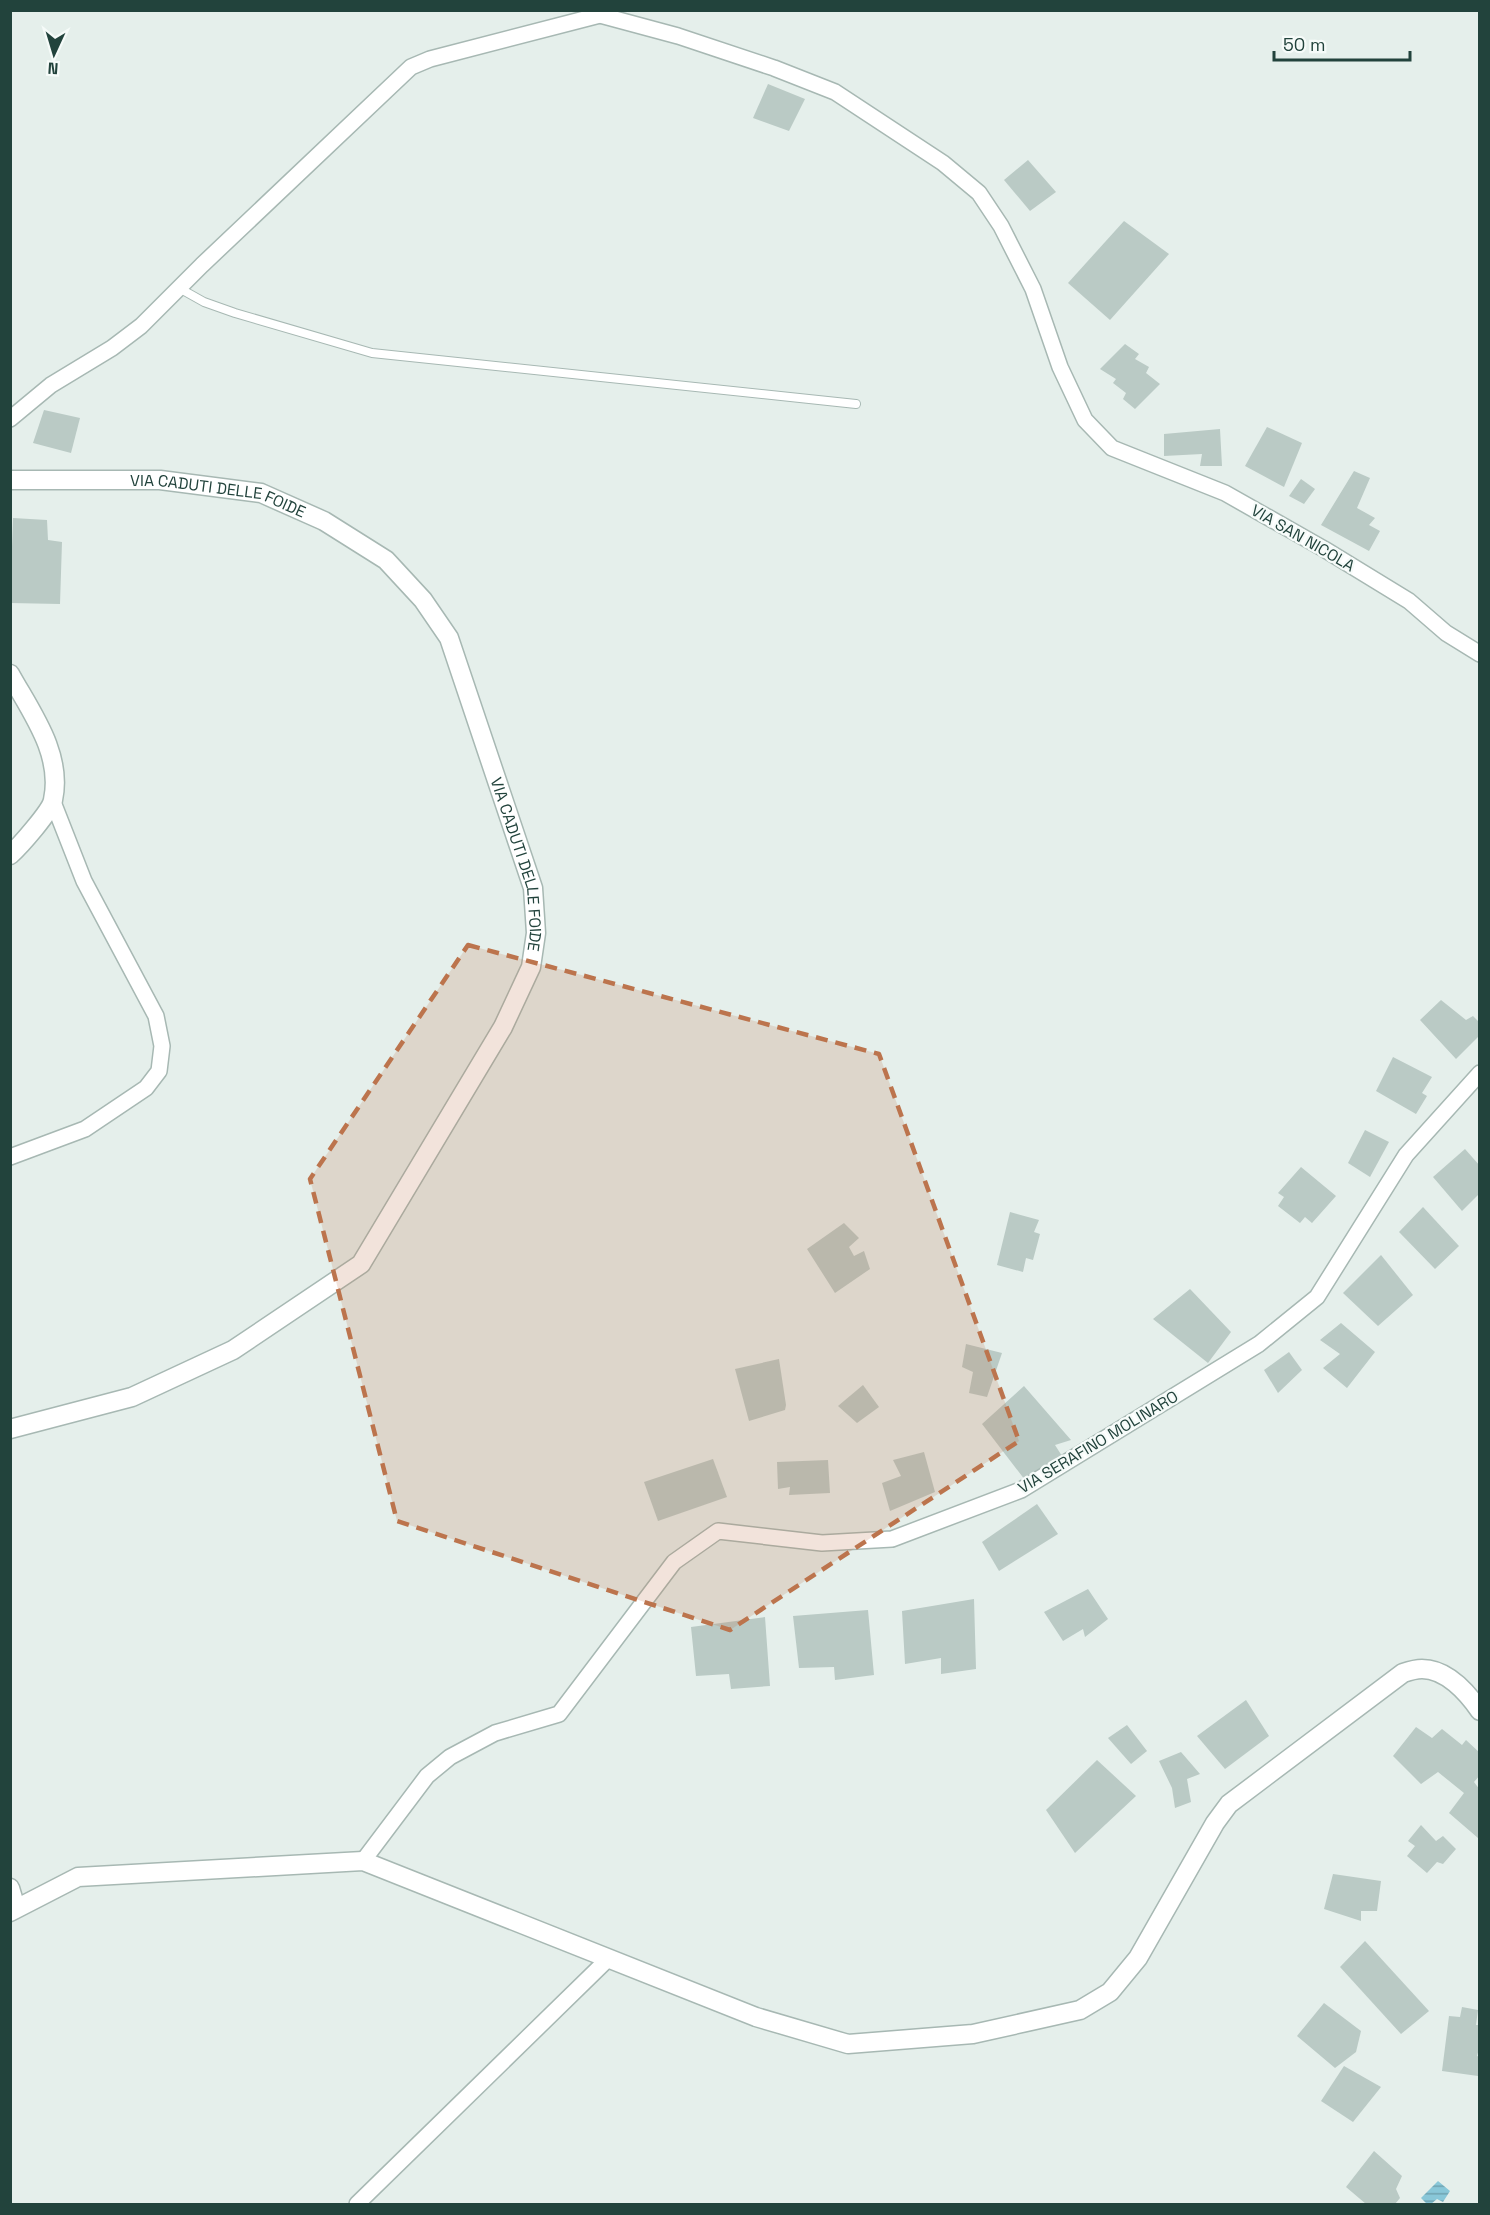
<svg xmlns="http://www.w3.org/2000/svg" width="1490" height="2215" font-family="'Space Grotesk',sans-serif">
<style>
.water{fill:url(#water-rules)}
.building{fill:#bacac5}
.lines{fill:none;stroke-linecap:round;stroke-linejoin:round}
.service-casing{stroke:#a7b8b3;stroke-width:10}
.minor-casing{stroke:#a7b8b3;stroke-width:18}
.tertiary-casing{stroke:#a7b8b3;stroke-width:21}
.service{stroke:#fff;stroke-width:8}
.minor{stroke:#fff;stroke-width:15}
.tertiary{stroke:#fff;stroke-width:18}
.marked{fill:#bc744d;fill-opacity:0.2;stroke:#bc744d;stroke-width:4.5;stroke-dasharray:12 8;stroke-linejoin:round}
.labels{text-anchor:middle;dominant-baseline:central;stroke-width:4.5;stroke-linejoin:round;paint-order:stroke}
.street-label{font-size:16px;fill:#22433c;stroke:#f6fbf9}
</style>
<defs>
<pattern id="water-rules" width="6" height="5" patternUnits="userSpaceOnUse" patternTransform="scale(1.5)"><rect width="6" height="5" fill="#89c7d8"/><path d="M0 2.5h6" fill="none" stroke="#70a3b0"/></pattern>
</defs>
<rect width="100%" height="100%" fill="#e5efeb"/>
<path class="water" d="M 1438,2181 L 1450,2191 L 1443,2202 L 1437,2199 L 1431,2204 L 1427,2204 L 1421,2198 Z"/>
<g class="building">
<path d="M 768,84 L 805,99 L 789,131 L 753,118 Z"/>
<path d="M 1028,160 L 1056,192 L 1030,211 L 1004,180 Z"/>
<path d="M 1124,221 L 1169,254 L 1110,320 L 1068,283 Z"/>
<path d="M 1125,344 L 1139,354 L 1135,359 L 1149,367 L 1146,373 L 1160,384 L 1135,409 L 1123,399 L 1126,393 L 1113,383 L 1116,379 L 1100,369 Z"/>
<path d="M 44,410 L 80,418 L 71,453 L 33,443 Z"/>
<path d="M 1267,427 L 1302,443 L 1284,487 L 1245,466 Z"/>
<path d="M 1220,429 L 1222,466 L 1200,466 L 1202,454 L 1164,456 L 1164,434 Z"/>
<path d="M 1354,471 L 1370,478 L 1357,508 L 1375,518 L 1369,525 L 1380,531 L 1369,551 L 1321,525 Z"/>
<path d="M 1301,479 L 1315,489 L 1304,504 L 1289,496 Z"/>
<path d="M 13,518 L 47,520 L 48,540 L 62,542 L 60,604 L 10,603 Z"/>
<path d="M 1441,1000 L 1466,1020 L 1473,1016 L 1480,1023 L 1480,1035 L 1456,1059 L 1420,1020 Z"/>
<path d="M 1393,1057 L 1432,1077 L 1422,1093 L 1427,1096 L 1416,1114 L 1376,1091 Z"/>
<path d="M 1365,1130 L 1389,1142 L 1370,1177 L 1348,1163 Z"/>
<path d="M 1465,1149 L 1480,1166 L 1480,1193 L 1462,1211 L 1433,1177 Z"/>
<path d="M 1301,1167 L 1336,1196 L 1312,1223 L 1305,1217 L 1300,1223 L 1278,1206 L 1284,1197 L 1278,1193 Z"/>
<path d="M 1423,1207 L 1459,1246 L 1435,1269 L 1399,1232 Z"/>
<path d="M 1010,1212 L 1039,1220 L 1034,1232 L 1040,1234 L 1033,1260 L 1026,1258 L 1023,1272 L 997,1265 Z"/>
<path d="M 844,1223 L 859,1238 L 849,1247 L 854,1256 L 864,1251 L 870,1269 L 835,1293 L 807,1249 Z"/>
<path d="M 1381,1255 L 1413,1295 L 1378,1326 L 1343,1293 Z"/>
<path d="M 1190,1289 L 1231,1332 L 1208,1363 L 1153,1319 Z"/>
<path d="M 1341,1323 L 1375,1352 L 1347,1388 L 1323,1368 L 1340,1354 L 1320,1340 Z"/>
<path d="M 966,1344 L 1002,1353 L 987,1397 L 969,1393 L 973,1372 L 962,1367 Z"/>
<path d="M 1289,1352 L 1302,1370 L 1278,1393 L 1264,1370 Z"/>
<path d="M 779,1359 L 786,1405 L 785,1410 L 749,1421 L 735,1369 Z"/>
<path d="M 863,1385 L 879,1407 L 857,1423 L 838,1406 Z"/>
<path d="M 1024,1386 L 1071,1440 L 1055,1445 L 1062,1456 L 1025,1480 L 982,1424 Z"/>
<path d="M 924,1452 L 935,1492 L 890,1511 L 882,1483 L 901,1476 L 893,1460 Z"/>
<path d="M 713,1459 L 727,1497 L 658,1521 L 644,1482 Z"/>
<path d="M 828,1460 L 830,1493 L 789,1495 L 790,1487 L 778,1489 L 777,1462 Z"/>
<path d="M 1037,1504 L 1058,1534 L 999,1571 L 982,1542 Z"/>
<path d="M 1088,1589 L 1108,1619 L 1085,1637 L 1083,1629 L 1063,1641 L 1044,1612 Z"/>
<path d="M 974,1599 L 976,1669 L 941,1674 L 941,1658 L 905,1664 L 902,1611 Z"/>
<path d="M 868,1610 L 874,1675 L 835,1680 L 834,1667 L 799,1668 L 793,1616 Z"/>
<path d="M 765,1617 L 770,1686 L 731,1689 L 729,1674 L 696,1676 L 691,1627 Z"/>
<path d="M 1246,1700 L 1269,1736 L 1225,1769 L 1197,1736 Z"/>
<path d="M 1127,1725 L 1147,1751 L 1131,1764 L 1108,1738 Z"/>
<path d="M 1416,1727 L 1432,1738 L 1442,1729 L 1462,1745 L 1466,1740 L 1480,1753 L 1480,1775 L 1474,1782 L 1480,1790 L 1480,1836 L 1478,1838 L 1449,1813 L 1464,1793 L 1438,1772 L 1421,1784 L 1393,1756 Z"/>
<path d="M 1181,1752 L 1200,1774 L 1187,1779 L 1191,1802 L 1175,1808 L 1172,1788 L 1159,1761 Z"/>
<path d="M 1097,1760 L 1136,1796 L 1075,1853 L 1046,1810 Z"/>
<path d="M 1421,1825 L 1436,1841 L 1443,1836 L 1456,1849 L 1443,1864 L 1437,1862 L 1427,1873 L 1407,1856 L 1415,1846 L 1408,1841 Z"/>
<path d="M 1333,1874 L 1381,1881 L 1377,1911 L 1361,1911 L 1361,1921 L 1324,1909 Z"/>
<path d="M 1365,1941 L 1429,2011 L 1401,2034 L 1340,1967 Z"/>
<path d="M 1324,2003 L 1361,2031 L 1356,2052 L 1335,2068 L 1297,2036 Z"/>
<path d="M 1462,2007 L 1478,2010 L 1476,2025 L 1480,2025 L 1480,2045 L 1477,2056 L 1480,2057 L 1478,2076 L 1442,2071 L 1449,2016 L 1460,2017 Z"/>
<path d="M 1344,2066 L 1381,2087 L 1353,2122 L 1321,2101 Z"/>
<path d="M 1374,2151 L 1402,2176 L 1396,2189 L 1400,2198 L 1395,2204 L 1366,2204 L 1346,2187 Z"/>
</g>
<g class="lines">
<g class="service-casing">
<path id="service" d="M 179,288 L 204,302 L 235,313 L 372,353 L 856,404"/>
</g>
<g class="minor-casing">
<g id="minor">
<path d="M 591,10 L 600,15 L 678,36 L 774,68 L 835,92 L 943,163 L 979,193 L 1001,226 L 1033,289 L 1060,367 L 1085,420 L 1112,448 L 1225,493 L 1324,549 L 1409,601 L 1446,633 L 1480,654"/>
<path d="M 10,419 L 51,385 L 112,348 L 141,326 L 202,265 L 411,67 L 430,59 L 600,15"/>
<path d="M 10,1157 L 85,1129 L 146,1088 L 159,1071 L 162,1046 L 156,1016 L 84,881 L 53,802"/>
<path d="M 363,1861 L 427,1776 L 450,1757 L 495,1733 L 559,1714 L 674,1562 L 718,1531 L 822,1543 L 892,1539 L 1021,1490 L 1259,1344 L 1317,1297 L 1406,1155 L 1480,1073"/>
<path d="M 357,2204 L 608,1959"/>
</g>
</g>
<g class="tertiary-casing">
<g id="tertiary">
<path id="s1" d="M 10,480 L 160,480 L 261,493 L 324,521 L 386,560 L 423,600 L 449,638 L 533,888 L 536,933 L 531,967 L 503,1027 L 361,1264 L 233,1350 L 132,1397 L 10,1429"/>
<path d="M 10,674 C 31,712 63,754 53,800 C 51,811 20,846 10,855"/>
<path d="M 10,1888 L 16,1908"/>
<path d="M 10,1912 L 78,1877 L 363,1861 L 756,2017 L 848,2044 L 973,2034 L 1080,2010 L 1110,1992 L 1138,1958 L 1215,1823 L 1229,1804 L 1403,1673 C 1409,1671 1416,1669 1422,1669 C 1446,1669 1467,1692 1480,1711"/>
</g>
</g>
<use href="#service" class="service"/>
<use href="#minor" class="minor"/>
<use href="#tertiary" class="tertiary"/>
</g>
<path class="marked" d="M 468,945 L 879,1054 L 1019,1441 L 730,1630 L 397,1521 L 310,1179 Z"/>
<g class="labels">
<g class="street-label">
<text stroke="none"><textPath href="#s1" startOffset="210">VIA CADUTI DELLE FOIDE</textPath></text>
<text transform="translate(1303 538) rotate(30)">VIA SAN NICOLA</text>
<text stroke="none"><textPath href="#s1" startOffset="732">VIA CADUTI DELLE FOIDE</textPath></text>
<text transform="translate(1098 1442) rotate(-31)">VIA SERAFINO MOLINARO</text>
</g>
</g>
<rect width="1490" height="2215" fill="none" stroke="#22433c" stroke-width="24"/>
<g transform="translate(54 54) rotate(184)" stroke="#f6fbf9" stroke-width="4.5" paint-order="stroke">
<path d="M0-4.5L10 22L0 15L-10 22Z" fill="#22433c"/>
<text y="-9" font-size="16" font-weight="bold" text-anchor="middle" fill="#22433c">N</text>
</g>
<path d="M1274 51v9h136v-9" fill="none" stroke="#22433c" stroke-width="3"/>
<text x="1283" y="51" font-size="18" fill="#22433c" stroke="#f6fbf9" stroke-width="4.5" paint-order="stroke">50 m</text>
</svg>
